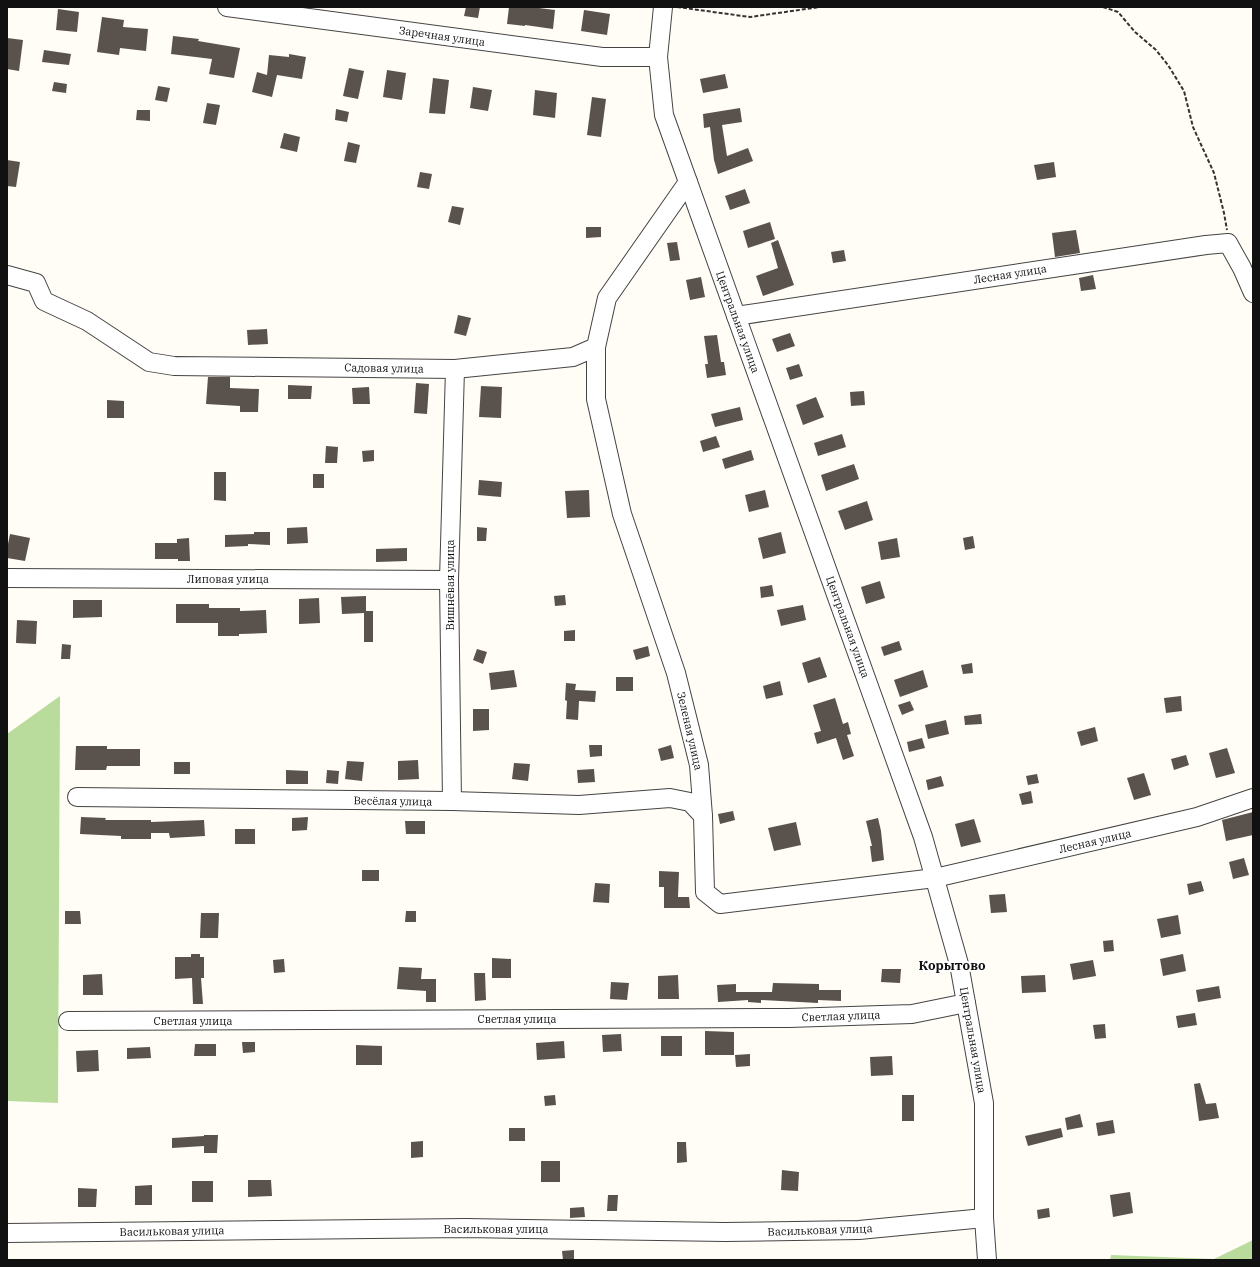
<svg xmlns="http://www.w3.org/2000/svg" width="1260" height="1267" font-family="'IBM Plex Serif',serif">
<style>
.forest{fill:#b9dc9c}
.building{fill:#5a524d}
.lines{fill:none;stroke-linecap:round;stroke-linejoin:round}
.minor-casing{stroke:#444;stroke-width:20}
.path{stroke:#333;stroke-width:2;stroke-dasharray:4 2;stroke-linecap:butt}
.minor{stroke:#fff;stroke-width:18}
.labels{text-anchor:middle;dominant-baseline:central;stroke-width:4;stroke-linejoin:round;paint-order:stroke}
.street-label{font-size:11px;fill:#111;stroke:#fff}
.quarter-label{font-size:13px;font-weight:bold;fill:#111;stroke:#fff}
</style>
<rect width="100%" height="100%" fill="#fffdf5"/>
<g class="forest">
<path d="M 60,696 L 58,1103 L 7,1101 L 7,734 Z"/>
<path d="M 1253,1240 L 1253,1260 L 1110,1260 L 1111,1255 L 1214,1259 Z"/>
</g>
<g class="building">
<path d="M 466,7 L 480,7 L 478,18 L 464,16 Z"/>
<path d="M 509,7 L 539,8 L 555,10 L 553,29 L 525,25 L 525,26 L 507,24 Z"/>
<path d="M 58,9 L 79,12 L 77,32 L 56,30 Z"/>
<path d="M 584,10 L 610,14 L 607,35 L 581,31 Z"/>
<path d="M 102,17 L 124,20 L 123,27 L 148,29 L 146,51 L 120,48 L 119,55 L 97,52 Z"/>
<path d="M 173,36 L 199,39 L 198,41 L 240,48 L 234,78 L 209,74 L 212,59 L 171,54 Z"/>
<path d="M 7,38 L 23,40 L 19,71 L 7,69 Z"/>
<path d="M 44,50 L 71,54 L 69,65 L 42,62 Z"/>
<path d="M 289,54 L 306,57 L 302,79 L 277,75 L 272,97 L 252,92 L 257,72 L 267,75 L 269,55 L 289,57 Z"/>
<path d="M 349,68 L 364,71 L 358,99 L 343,96 Z"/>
<path d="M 387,70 L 406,73 L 402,100 L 383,97 Z"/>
<path d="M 725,74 L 728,88 L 703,93 L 700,79 Z"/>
<path d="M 433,78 L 449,80 L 445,114 L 429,113 Z"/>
<path d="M 54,82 L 67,84 L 66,93 L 52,91 Z"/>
<path d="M 158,86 L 170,88 L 167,102 L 155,100 Z"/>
<path d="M 473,87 L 492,90 L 488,111 L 470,108 Z"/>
<path d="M 535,90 L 557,93 L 555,118 L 533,115 Z"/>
<path d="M 592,97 L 606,99 L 601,137 L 587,135 Z"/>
<path d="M 207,103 L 220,105 L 216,125 L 203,123 Z"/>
<path d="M 740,108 L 742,122 L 722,125 L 727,156 L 748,148 L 753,161 L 718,174 L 714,160 L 710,127 L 704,128 L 703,114 Z"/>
<path d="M 336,109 L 349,112 L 347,122 L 335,120 Z"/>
<path d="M 137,110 L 150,110 L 150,121 L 136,120 Z"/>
<path d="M 284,133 L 300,137 L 297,152 L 280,148 Z"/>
<path d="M 348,142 L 360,145 L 356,163 L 344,161 Z"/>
<path d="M 7,160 L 20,162 L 16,187 L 7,186 Z"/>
<path d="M 1054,162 L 1056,177 L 1037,180 L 1034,165 Z"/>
<path d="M 420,172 L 432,174 L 429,189 L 417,187 Z"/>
<path d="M 745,189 L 750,203 L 730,210 L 725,196 Z"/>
<path d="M 452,206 L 464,208 L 460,225 L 448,222 Z"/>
<path d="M 770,222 L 775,239 L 748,248 L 743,231 Z"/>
<path d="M 586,227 L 601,227 L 601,237 L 586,238 Z"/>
<path d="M 1076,230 L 1080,253 L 1055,257 L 1052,233 Z"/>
<path d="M 778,240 L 794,285 L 763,296 L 756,276 L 778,268 L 771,243 Z"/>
<path d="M 677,242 L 680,260 L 670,261 L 667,243 Z"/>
<path d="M 844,250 L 846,261 L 833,263 L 831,252 Z"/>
<path d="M 1093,275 L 1096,289 L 1081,291 L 1079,278 Z"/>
<path d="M 701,277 L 705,297 L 690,300 L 686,280 Z"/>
<path d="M 458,315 L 471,318 L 466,336 L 454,333 Z"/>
<path d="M 267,329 L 268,344 L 248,345 L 247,330 Z"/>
<path d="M 790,333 L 795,346 L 777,352 L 772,339 Z"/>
<path d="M 717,335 L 721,362 L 724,362 L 726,375 L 707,378 L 705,364 L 708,364 L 704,336 Z"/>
<path d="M 799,364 L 803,376 L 790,380 L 786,368 Z"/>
<path d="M 208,377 L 230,377 L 230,388 L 259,389 L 258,412 L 240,412 L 240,406 L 206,404 Z"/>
<path d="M 416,383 L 429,384 L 427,414 L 414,413 Z"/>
<path d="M 288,385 L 312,386 L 311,399 L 288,399 Z"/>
<path d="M 481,386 L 502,387 L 501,418 L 479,417 Z"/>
<path d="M 369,387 L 370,404 L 353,404 L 352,388 Z"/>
<path d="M 864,391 L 865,405 L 851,406 L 850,392 Z"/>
<path d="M 816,397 L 824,417 L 803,425 L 796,405 Z"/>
<path d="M 107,400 L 124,401 L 124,418 L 107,418 Z"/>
<path d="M 740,407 L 743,420 L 715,427 L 711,414 Z"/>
<path d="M 842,434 L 846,447 L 818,456 L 814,443 Z"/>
<path d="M 716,436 L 720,447 L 703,452 L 700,441 Z"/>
<path d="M 326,446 L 338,447 L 337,463 L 325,463 Z"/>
<path d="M 374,450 L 374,461 L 363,462 L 362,451 Z"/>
<path d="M 751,450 L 754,460 L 725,469 L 722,459 Z"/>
<path d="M 854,464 L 859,479 L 826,491 L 821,475 Z"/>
<path d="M 214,472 L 226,472 L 226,501 L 214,500 Z"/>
<rect x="313" y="474" width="11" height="14"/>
<path d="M 479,480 L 502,482 L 501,497 L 478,495 Z"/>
<path d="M 589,490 L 590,517 L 567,518 L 565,491 Z"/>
<path d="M 765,490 L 769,507 L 749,512 L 745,495 Z"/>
<path d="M 867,501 L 873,520 L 845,530 L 838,511 Z"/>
<path d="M 307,527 L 308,543 L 287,544 L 287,528 Z"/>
<path d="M 477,527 L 487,528 L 486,541 L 477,541 Z"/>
<path d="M 254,532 L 270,532 L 270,545 L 248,544 L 248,546 L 225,547 L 225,535 L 254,534 Z"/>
<path d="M 781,532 L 786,553 L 763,559 L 758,538 Z"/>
<path d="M 10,534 L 30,538 L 25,561 L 7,558 L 7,549 Z"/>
<path d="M 973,536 L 975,548 L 965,550 L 963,538 Z"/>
<path d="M 189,538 L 190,561 L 178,561 L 178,559 L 155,559 L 155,543 L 177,543 L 177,539 Z"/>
<path d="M 897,538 L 900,557 L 881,560 L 878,542 Z"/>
<path d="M 407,548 L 407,561 L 376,562 L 376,549 Z"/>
<path d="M 880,581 L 885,598 L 866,604 L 861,587 Z"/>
<path d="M 772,585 L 774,596 L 761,598 L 760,587 Z"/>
<path d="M 565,595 L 566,605 L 555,606 L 554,596 Z"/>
<path d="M 366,596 L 366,611 L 373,611 L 373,642 L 364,642 L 364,613 L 342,614 L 341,597 Z"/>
<path d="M 319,598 L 320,623 L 299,624 L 299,599 Z"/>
<path d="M 73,600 L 102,600 L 102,617 L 73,618 Z"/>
<path d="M 176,604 L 209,604 L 209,608 L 240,608 L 240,611 L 266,610 L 267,633 L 239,634 L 239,636 L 218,636 L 218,623 L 176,623 Z"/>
<path d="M 803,605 L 806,620 L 781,626 L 777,610 Z"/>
<path d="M 17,620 L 37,621 L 36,644 L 16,643 Z"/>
<path d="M 575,630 L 575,641 L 564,641 L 564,631 Z"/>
<path d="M 899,641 L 902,650 L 884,656 L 881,647 Z"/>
<path d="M 62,644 L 71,645 L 70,659 L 61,659 Z"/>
<path d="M 648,646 L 650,656 L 636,660 L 633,650 Z"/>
<path d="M 477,649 L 487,652 L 483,664 L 473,660 Z"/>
<path d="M 820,657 L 827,677 L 808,683 L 802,663 Z"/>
<path d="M 972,663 L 973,673 L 963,674 L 961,665 Z"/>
<path d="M 514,670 L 517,687 L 491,690 L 489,673 Z"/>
<path d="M 923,670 L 928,687 L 900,697 L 894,680 Z"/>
<rect x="616" y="677" width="17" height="14"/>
<path d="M 780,681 L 783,695 L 766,699 L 763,686 Z"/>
<path d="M 566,683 L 576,684 L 575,690 L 596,691 L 595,702 L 579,701 L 578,720 L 566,719 L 567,701 L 565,700 Z"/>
<path d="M 1181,696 L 1182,711 L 1166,713 L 1164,698 Z"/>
<path d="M 835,698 L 843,724 L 848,722 L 851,734 L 847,735 L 854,756 L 843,760 L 836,738 L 817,744 L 814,733 L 821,731 L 813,705 Z"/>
<path d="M 910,701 L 914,710 L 902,715 L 898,705 Z"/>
<path d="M 473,709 L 489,709 L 489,730 L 473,731 Z"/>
<path d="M 981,714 L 982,724 L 965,725 L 964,716 Z"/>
<path d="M 946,720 L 949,734 L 928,739 L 925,725 Z"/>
<path d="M 1095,727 L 1098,741 L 1081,746 L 1077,732 Z"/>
<path d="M 922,738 L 925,748 L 909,752 L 907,742 Z"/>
<path d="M 589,745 L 602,745 L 602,756 L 590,757 Z"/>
<path d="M 671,745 L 674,758 L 661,761 L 658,749 Z"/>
<path d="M 76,746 L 107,746 L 107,749 L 140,749 L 140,766 L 107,766 L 106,770 L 75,770 Z"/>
<path d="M 1227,748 L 1235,773 L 1216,778 L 1209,753 Z"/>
<path d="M 1186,755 L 1189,765 L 1174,770 L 1171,759 Z"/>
<path d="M 418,760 L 419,779 L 398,780 L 398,761 Z"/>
<path d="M 347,761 L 364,762 L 362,781 L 345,779 Z"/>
<rect x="174" y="762" width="16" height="12"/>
<path d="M 514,763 L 530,764 L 528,781 L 512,779 Z"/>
<path d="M 594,769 L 595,782 L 578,783 L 577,770 Z"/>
<path d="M 286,770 L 308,771 L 308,784 L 286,784 Z"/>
<path d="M 327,770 L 339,771 L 338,784 L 326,783 Z"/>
<path d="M 1144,773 L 1151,795 L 1134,800 L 1127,778 Z"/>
<path d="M 1037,774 L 1039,783 L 1028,785 L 1026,776 Z"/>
<path d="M 941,776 L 944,786 L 928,790 L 926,780 Z"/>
<path d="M 1031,791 L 1033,803 L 1022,805 L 1019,794 Z"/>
<path d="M 733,811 L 735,820 L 720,824 L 718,814 Z"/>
<path d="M 1253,812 L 1253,835 L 1226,841 L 1222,820 Z"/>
<path d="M 81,817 L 106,818 L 105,820 L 151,820 L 151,822 L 204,820 L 205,836 L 170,838 L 169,833 L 151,833 L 151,839 L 121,839 L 121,836 L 80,834 Z"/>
<path d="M 308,817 L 307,830 L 292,831 L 292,818 Z"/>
<path d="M 878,818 L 881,831 L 884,860 L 872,862 L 870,846 L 872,846 L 866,821 Z"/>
<path d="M 974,819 L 981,842 L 961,847 L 955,824 Z"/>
<path d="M 405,821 L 425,821 L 425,834 L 406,834 Z"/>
<path d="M 796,822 L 801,845 L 774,851 L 768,828 Z"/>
<rect x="235" y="829" width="20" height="15"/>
<path d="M 1244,858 L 1249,875 L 1233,879 L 1229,862 Z"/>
<rect x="362" y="870" width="17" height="11"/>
<path d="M 659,871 L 679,872 L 678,897 L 689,897 L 690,908 L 664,908 L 664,887 L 659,887 Z"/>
<path d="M 1201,881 L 1204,891 L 1189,895 L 1187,884 Z"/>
<path d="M 595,883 L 610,884 L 609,903 L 593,902 Z"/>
<path d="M 1005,894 L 1007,912 L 991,913 L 989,895 Z"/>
<path d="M 65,911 L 80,911 L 81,924 L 65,924 Z"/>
<path d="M 406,911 L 416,911 L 416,922 L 405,922 Z"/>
<path d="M 201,913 L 219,913 L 218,938 L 200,938 Z"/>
<path d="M 1178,915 L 1181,934 L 1161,938 L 1157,919 Z"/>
<path d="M 1113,940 L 1114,951 L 1104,952 L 1103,941 Z"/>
<path d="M 191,954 L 200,954 L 200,957 L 204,957 L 204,978 L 201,978 L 203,1004 L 193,1004 L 192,978 L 175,979 L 175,957 L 191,957 Z"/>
<path d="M 1183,954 L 1186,971 L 1163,976 L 1160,959 Z"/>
<path d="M 492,958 L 511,959 L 511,978 L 492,978 Z"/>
<path d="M 284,959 L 285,972 L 274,973 L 273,960 Z"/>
<path d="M 1093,960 L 1096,976 L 1073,980 L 1070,964 Z"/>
<path d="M 399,967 L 422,968 L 421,979 L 436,979 L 436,1002 L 426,1002 L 426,991 L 397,989 Z"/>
<path d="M 882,969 L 901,969 L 900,983 L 881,982 Z"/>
<path d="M 474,973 L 485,973 L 486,1000 L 475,1001 Z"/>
<path d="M 102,974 L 103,995 L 83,995 L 83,975 Z"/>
<path d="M 678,975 L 679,999 L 658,999 L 658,976 Z"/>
<path d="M 1045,975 L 1046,992 L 1022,993 L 1021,976 Z"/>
<path d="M 611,982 L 629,983 L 627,1000 L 610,999 Z"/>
<path d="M 773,983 L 819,984 L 819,990 L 841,990 L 841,1001 L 818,1000 L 818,1003 L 761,1000 L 761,1003 L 748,1002 L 748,1000 L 718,1002 L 717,985 L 736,984 L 736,992 L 772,992 Z"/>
<path d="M 1219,986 L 1221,998 L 1198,1002 L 1196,990 Z"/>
<path d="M 1195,1013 L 1197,1025 L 1178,1028 L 1176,1016 Z"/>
<path d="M 1105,1024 L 1106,1038 L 1095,1039 L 1093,1025 Z"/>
<path d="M 705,1031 L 734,1032 L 734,1055 L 705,1055 Z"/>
<path d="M 621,1034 L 622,1051 L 603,1052 L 602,1035 Z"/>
<rect x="661" y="1036" width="21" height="20"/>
<path d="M 564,1041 L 565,1058 L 537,1060 L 536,1043 Z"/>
<path d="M 242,1042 L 255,1042 L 255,1052 L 243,1053 Z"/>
<path d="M 195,1044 L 216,1044 L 216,1056 L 194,1056 Z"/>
<path d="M 356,1045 L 382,1046 L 382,1065 L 356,1065 Z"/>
<path d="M 150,1047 L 151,1058 L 127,1059 L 127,1048 Z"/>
<path d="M 98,1050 L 99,1071 L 77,1072 L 76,1051 Z"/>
<path d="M 750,1054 L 750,1066 L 736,1067 L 735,1055 Z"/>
<path d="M 892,1056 L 893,1075 L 871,1076 L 870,1057 Z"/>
<path d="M 1200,1083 L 1206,1104 L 1216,1103 L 1219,1118 L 1199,1121 L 1194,1084 Z"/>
<path d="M 555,1095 L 556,1105 L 545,1106 L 544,1096 Z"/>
<rect x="902" y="1095" width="12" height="26"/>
<path d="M 1080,1114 L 1083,1127 L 1067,1130 L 1065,1118 Z"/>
<path d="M 1113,1120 L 1115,1133 L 1098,1136 L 1096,1123 Z"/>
<rect x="509" y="1128" width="16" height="13"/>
<path d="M 1061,1128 L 1063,1137 L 1028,1146 L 1025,1136 Z"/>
<path d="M 204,1135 L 218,1135 L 217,1153 L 204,1153 L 204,1146 L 172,1148 L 172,1138 L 204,1136 Z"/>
<path d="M 423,1141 L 423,1157 L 411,1158 L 411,1142 Z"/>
<path d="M 677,1142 L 686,1142 L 687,1162 L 677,1163 Z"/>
<rect x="541" y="1161" width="19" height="21"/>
<path d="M 782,1170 L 799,1172 L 798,1191 L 781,1190 Z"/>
<path d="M 248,1180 L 271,1180 L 272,1196 L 248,1197 Z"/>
<rect x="192" y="1181" width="21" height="21"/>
<path d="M 152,1185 L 152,1205 L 135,1205 L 135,1186 Z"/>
<path d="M 78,1188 L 97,1189 L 96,1207 L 78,1207 Z"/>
<path d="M 1130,1192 L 1133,1213 L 1113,1217 L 1110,1195 Z"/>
<path d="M 608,1195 L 618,1195 L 617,1211 L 607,1211 Z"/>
<path d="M 584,1207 L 585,1217 L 570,1218 L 570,1208 Z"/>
<path d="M 1049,1208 L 1050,1217 L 1038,1219 L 1037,1210 Z"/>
<path d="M 574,1250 L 574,1260 L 563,1260 L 562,1251 Z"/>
</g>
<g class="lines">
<g class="minor-casing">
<g id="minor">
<path d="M 227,7 L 602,57 L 658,57"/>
<path d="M 663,7 L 658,57 L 664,115 L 923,837 L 959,964 L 984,1103 L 984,1218 L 987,1260"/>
<path d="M 7,275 L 36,283 L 44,301 L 87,321 L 149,362 L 174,366 L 455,369 L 573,357 L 596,347 L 607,298 L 688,182"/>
<path d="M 736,316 L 1206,245 L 1228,243 L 1242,268 L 1253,293"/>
<path d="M 596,347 L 596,399 L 622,514 L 676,673 L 699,765 L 703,816 L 705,892 L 720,904 L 935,878 L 1197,817 L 1253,798"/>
<path d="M 7,578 L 449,580"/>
<path d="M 77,797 L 452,801 L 579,805 L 670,798 L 690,802 L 703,816"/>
<path d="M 452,801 L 449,580 L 455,369"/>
<path d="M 68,1021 L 789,1018 L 912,1014 L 966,1003"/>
<path d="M 7,1233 L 466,1228 L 725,1232 L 859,1230 L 984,1218"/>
</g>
</g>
<g class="path">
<path d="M 677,7 L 750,17 L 820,7"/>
<path d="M 1103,7 L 1118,12 L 1135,32 L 1156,50 L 1168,65 L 1184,91 L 1193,127 L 1214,173 L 1224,213 L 1227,230"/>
</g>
<use href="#minor" class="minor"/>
</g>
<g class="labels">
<g class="street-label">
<text transform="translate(442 36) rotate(8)">Заречная улица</text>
<text transform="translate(1010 274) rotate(-9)">Лесная улица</text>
<text transform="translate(738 322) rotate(70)">Центральная улица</text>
<text transform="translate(384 368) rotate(1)">Садовая улица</text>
<text x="228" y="579">Липовая улица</text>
<text transform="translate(450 585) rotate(-90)">Вишнёвая улица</text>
<text transform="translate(848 627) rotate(70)">Центральная улица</text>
<text transform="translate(690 731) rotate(77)">Зеленая улица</text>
<text transform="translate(393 801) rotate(1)">Весёлая улица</text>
<text transform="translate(1095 841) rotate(-13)">Лесная улица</text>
<text transform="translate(841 1016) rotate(-2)">Светлая улица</text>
<text x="517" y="1019">Светлая улица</text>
<text x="193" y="1021">Светлая улица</text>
<text transform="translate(973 1040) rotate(80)">Центральная улица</text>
<text x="496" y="1229">Васильковая улица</text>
<text transform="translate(820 1230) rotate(-2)">Васильковая улица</text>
<text transform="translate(172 1231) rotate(-1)">Васильковая улица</text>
</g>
<g class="quarter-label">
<text x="952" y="965">Корытово</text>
</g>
</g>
<rect width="1260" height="1267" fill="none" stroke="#111111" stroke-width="16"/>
</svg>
